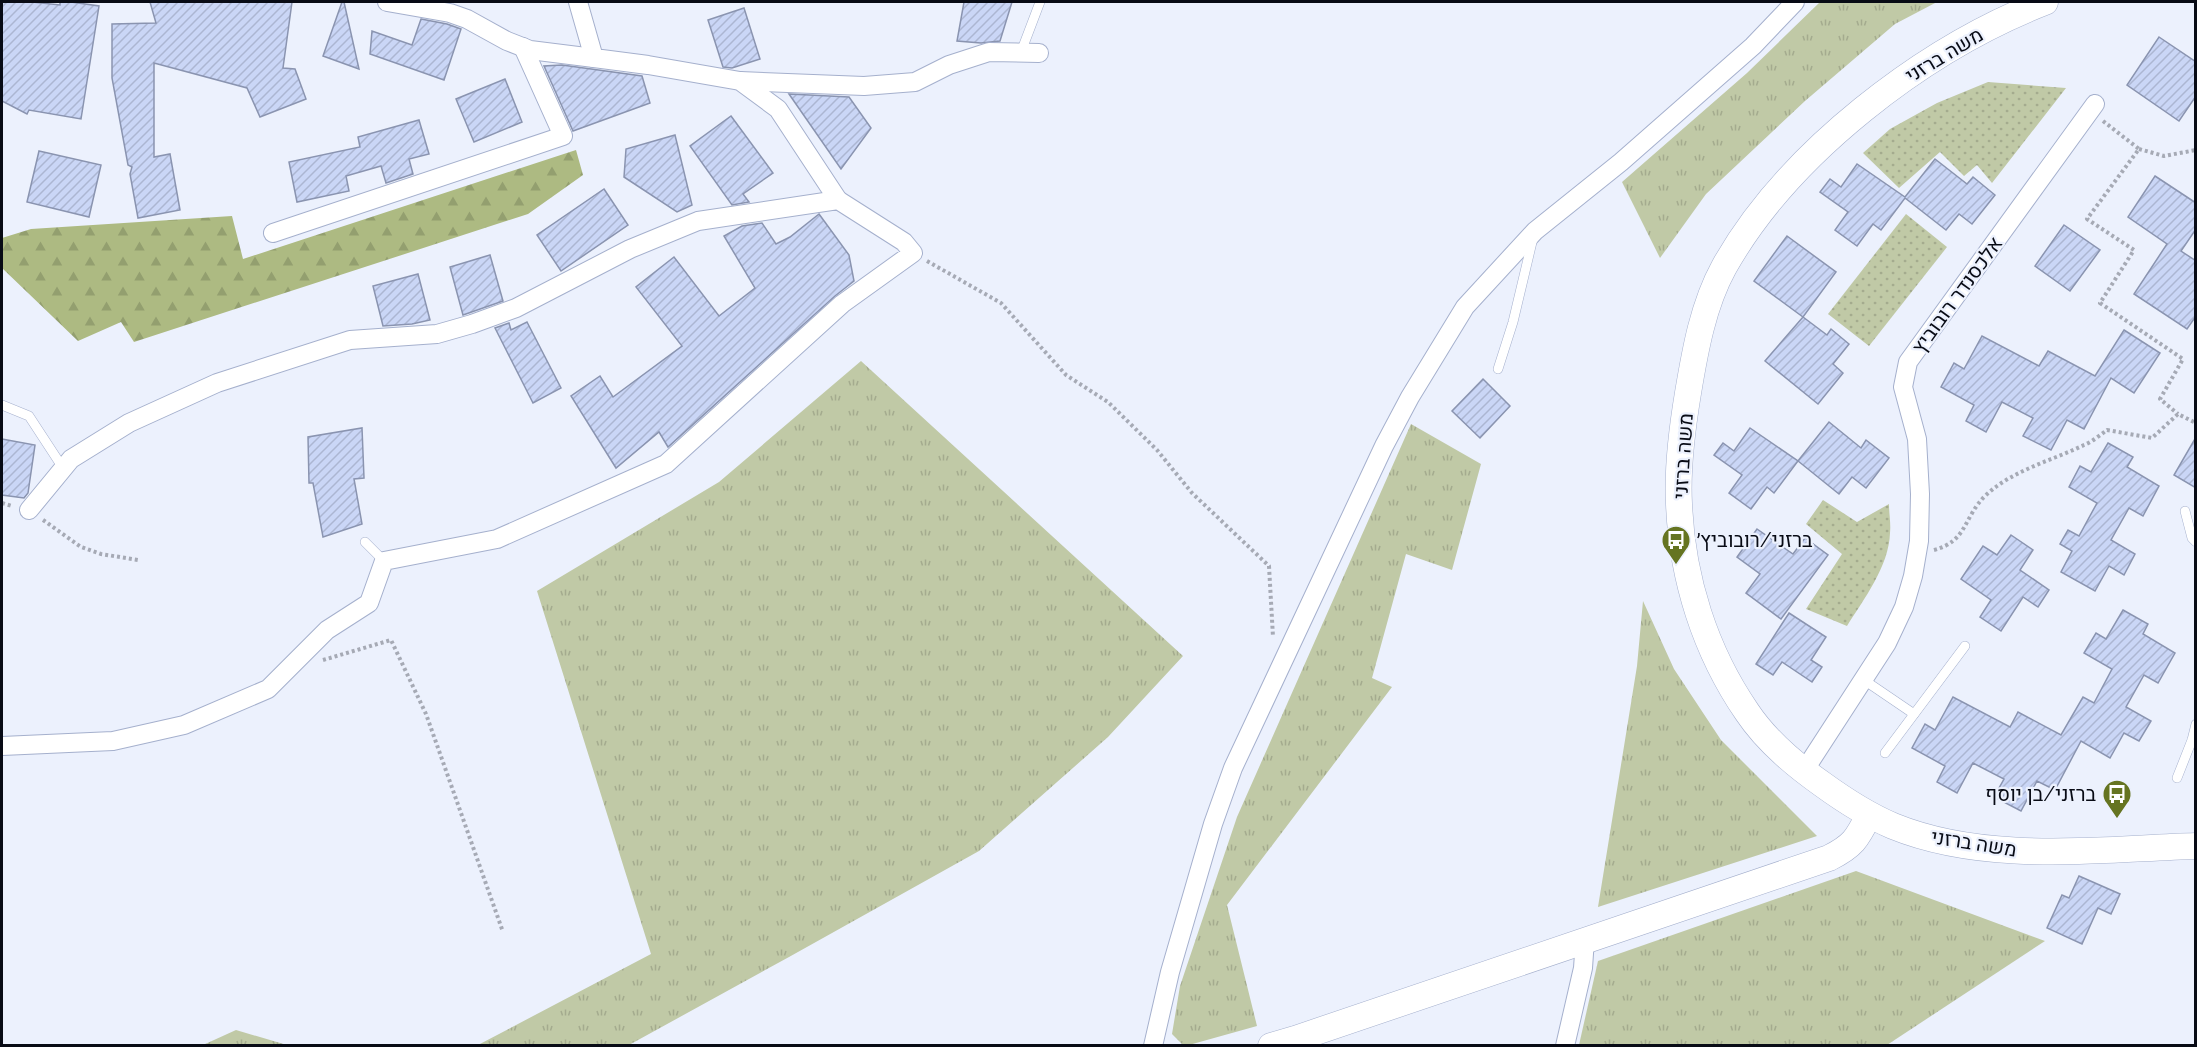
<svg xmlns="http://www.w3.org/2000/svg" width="2197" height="1047" font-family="Raleway,Heebo,sans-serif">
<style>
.grass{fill:url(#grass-tufts)}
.forest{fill:url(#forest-firs)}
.park{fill:url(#park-dots)}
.building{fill:url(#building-hatch);stroke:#8a94b0;stroke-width:1.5}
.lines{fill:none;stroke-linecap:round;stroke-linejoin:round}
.lane-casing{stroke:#a5b0cd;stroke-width:10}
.street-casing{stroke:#a5b0cd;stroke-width:20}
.secondary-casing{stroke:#a5b0cd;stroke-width:27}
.path{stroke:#a6aab5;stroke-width:4;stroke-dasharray:3 3;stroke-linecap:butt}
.lane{stroke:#fff;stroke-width:9}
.street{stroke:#fff;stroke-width:18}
.secondary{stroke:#fff;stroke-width:26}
.labels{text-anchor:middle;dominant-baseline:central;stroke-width:4.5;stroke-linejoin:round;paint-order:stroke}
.street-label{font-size:20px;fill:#080b15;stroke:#ecf1fd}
.poi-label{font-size:20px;fill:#080b15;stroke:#ecf1fd;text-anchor:start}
</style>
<defs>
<pattern id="grass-tufts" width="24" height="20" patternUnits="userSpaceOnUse" patternTransform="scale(1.5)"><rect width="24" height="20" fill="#c0c9a6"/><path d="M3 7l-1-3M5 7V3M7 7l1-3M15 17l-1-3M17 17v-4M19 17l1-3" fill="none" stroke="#a4ab8e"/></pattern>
<pattern id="forest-firs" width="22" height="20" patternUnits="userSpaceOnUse" patternTransform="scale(1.5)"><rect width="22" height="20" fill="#adba82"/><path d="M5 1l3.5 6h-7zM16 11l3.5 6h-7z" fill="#939f6f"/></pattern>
<pattern id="park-dots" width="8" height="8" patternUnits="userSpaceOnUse" patternTransform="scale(1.5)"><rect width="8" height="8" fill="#c0c9a6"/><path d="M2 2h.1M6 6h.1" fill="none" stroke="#a4ab8e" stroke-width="1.8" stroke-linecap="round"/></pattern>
<pattern id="building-hatch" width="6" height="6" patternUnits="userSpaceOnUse" patternTransform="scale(1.5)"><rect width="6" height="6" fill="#cad6f6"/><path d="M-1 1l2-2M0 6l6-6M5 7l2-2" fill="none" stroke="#acb6d2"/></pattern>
</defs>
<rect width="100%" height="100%" fill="#ecf1fd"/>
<g class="grass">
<path d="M 1820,2 L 1937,2 L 1895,24 L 1805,101 L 1706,194 L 1660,258 L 1622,182 L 1747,73 Z"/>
<path d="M 861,361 L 1183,656 L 1108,737 L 979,851 L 789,957 L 629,1045 L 478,1045 L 651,954 L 537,591 L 719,482 Z"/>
<path d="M 1411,424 L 1481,464 L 1452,570 L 1406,554 L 1372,678 L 1392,687 L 1227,905 L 1257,1026 L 1189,1045 L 1183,1045 L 1172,1034 L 1180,986 L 1237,817 Z"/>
<path d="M 1643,601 L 1674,669 L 1721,740 L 1817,836 L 1598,907 L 1637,666 Z"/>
<path d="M 1856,871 L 2045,941 L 1887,1045 L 1579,1045 L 1598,961 Z"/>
<path d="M 236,1030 L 287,1045 L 203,1045 Z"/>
</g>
<path class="forest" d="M 576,150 L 583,175 L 528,214 L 134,342 L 121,322 L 78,341 L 2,268 L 2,238 L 31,229 L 232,216 L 243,259 Z"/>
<g class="park">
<path d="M 1988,82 L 2066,88 L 1992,183 L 1977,165 L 1964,176 L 1940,152 L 1899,188 L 1863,153 L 1890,129 L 1937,103 Z"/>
<path d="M 1906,214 L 1947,247 L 1869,346 L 1828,314 Z"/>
<path d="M 1823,500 L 1857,522 L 1889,504 C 1889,514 1891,523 1890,533 C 1889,566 1864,599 1847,626 L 1806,609 L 1842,554 L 1806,524 Z"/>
</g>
<g class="building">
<path d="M 2,2 L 32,2 L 60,5 L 60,2 L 71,2 L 99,6 L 81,119 L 29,110 L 27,114 L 2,101 Z"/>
<path d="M 150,2 L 292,2 L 283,68 L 295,69 L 306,99 L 260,117 L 247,88 L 154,63 L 154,157 L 170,154 L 180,210 L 138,218 L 130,174 L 132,167 L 128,165 L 112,78 L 112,24 L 156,23 Z"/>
<path d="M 342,2 L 344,2 L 359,69 L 323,56 Z"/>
<path d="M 964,2 L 1012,2 L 1000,41 L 981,43 L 957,41 Z"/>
<path d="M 744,8 L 760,59 L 732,68 L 723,67 L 708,20 Z"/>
<path d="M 421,19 L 447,24 L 461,29 L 444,80 L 370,54 L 372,31 L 412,45 Z"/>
<path d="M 2159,37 L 2196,62 L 2196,96 L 2179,121 L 2127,85 Z"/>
<path d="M 562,65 L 642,76 L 650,103 L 573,131 L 544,66 Z"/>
<path d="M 505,79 L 522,122 L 474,142 L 456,99 Z"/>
<path d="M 789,94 L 849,97 L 871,128 L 841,169 Z"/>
<path d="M 731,116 L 773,173 L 743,194 L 749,202 L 732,205 L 690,146 Z"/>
<path d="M 419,120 L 429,154 L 409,159 L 413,174 L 386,183 L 381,166 L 346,176 L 349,191 L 297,202 L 289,162 L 360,147 L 358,137 Z"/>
<path d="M 675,135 L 692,205 L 677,212 L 624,177 L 626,149 Z"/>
<path d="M 39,151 L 101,165 L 89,217 L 27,202 Z"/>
<path d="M 1935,159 L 1967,184 L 1973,177 L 1995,195 L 1972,224 L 1959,214 L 1946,230 L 1905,198 L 1881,230 L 1873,224 L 1857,246 L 1835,230 L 1848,212 L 1820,192 L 1830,179 L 1841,187 L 1857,164 L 1905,197 Z"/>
<path d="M 2155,176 L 2196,203 L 2196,229 L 2181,251 L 2196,261 L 2196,316 L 2187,329 L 2134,294 L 2167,244 L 2128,217 Z"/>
<path d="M 604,189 L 628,225 L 561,271 L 537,235 Z"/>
<path d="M 819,214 L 849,255 L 854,281 L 835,296 L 668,447 L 659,432 L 616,468 L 571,396 L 600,376 L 613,397 L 682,346 L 636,287 L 674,257 L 719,316 L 755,288 L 724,236 L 742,226 L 762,223 L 776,244 L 790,237 Z"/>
<path d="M 2064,225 L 2100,250 L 2070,291 L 2035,266 Z"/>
<path d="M 1787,236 L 1836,272 L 1803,317 L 1754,281 Z"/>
<path d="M 490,255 L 503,301 L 463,315 L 450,267 Z"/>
<path d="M 418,274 L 430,320 L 412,324 L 383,326 L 373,286 Z"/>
<path d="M 1803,317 L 1827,335 L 1831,329 L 1849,344 L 1833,364 L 1843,373 L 1818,404 L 1765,361 Z"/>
<path d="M 527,322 L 561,388 L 533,403 L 495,328 L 509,323 L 511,330 Z"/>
<path d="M 2124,330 L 2160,353 L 2134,393 L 2111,378 L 2084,429 L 2067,420 L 2051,450 L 2023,436 L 2033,418 L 2002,402 L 1986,432 L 1966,421 L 1974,405 L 1941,387 L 1954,363 L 1964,369 L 1982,336 L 2039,366 L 2048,351 L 2095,376 Z"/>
<path d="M 1483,379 L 1510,406 L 1480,438 L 1452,411 Z"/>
<path d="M 1829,422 L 1861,448 L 1866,440 L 1889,458 L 1866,488 L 1852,477 L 1839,494 L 1798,461 Z"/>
<path d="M 362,428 L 364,478 L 354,479 L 362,524 L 323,537 L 313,483 L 309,483 L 308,437 Z"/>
<path d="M 1750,428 L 1798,461 L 1774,493 L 1767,487 L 1751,509 L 1729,493 L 1742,475 L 1714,455 L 1723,443 L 1734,451 Z"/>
<path d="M 2196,437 L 2196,488 L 2174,475 Z"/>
<path d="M 2,439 L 35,445 L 28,493 L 24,498 L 2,495 Z"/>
<path d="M 2108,443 L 2133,457 L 2127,467 L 2159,486 L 2143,516 L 2129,508 L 2111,540 L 2135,554 L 2124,575 L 2109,566 L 2095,591 L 2061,572 L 2072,551 L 2060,544 L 2068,530 L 2079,536 L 2097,503 L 2069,487 L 2080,466 L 2091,472 Z"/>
<path d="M 1757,529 L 1793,554 L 1805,538 L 1828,555 L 1781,619 L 1746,593 L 1760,574 L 1737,557 Z"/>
<path d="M 2011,535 L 2033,550 L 2020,570 L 2049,590 L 2038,607 L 2023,597 L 2001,631 L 1980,617 L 1991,600 L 1961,579 L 1983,546 L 1997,555 Z"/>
<path d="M 2123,610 L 2148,624 L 2143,634 L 2175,653 L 2158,683 L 2144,675 L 2126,707 L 2151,721 L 2139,741 L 2124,733 L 2110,758 L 2081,741 L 2055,790 L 2037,781 L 2021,811 L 1994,797 L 2004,779 L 1973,763 L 1957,793 L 1937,782 L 1945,766 L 1912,748 L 1925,724 L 1935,730 L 1953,697 L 2010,727 L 2018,712 L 2061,735 L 2083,697 L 2094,703 L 2112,669 L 2084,653 L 2096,633 L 2106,639 Z"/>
<path d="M 1789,613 L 1826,637 L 1811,660 L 1822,667 L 1812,682 L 1782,662 L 1773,675 L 1756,664 Z"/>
<path d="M 2079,876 L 2120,894 L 2111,914 L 2098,908 L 2082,944 L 2047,928 L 2062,895 L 2069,898 Z"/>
</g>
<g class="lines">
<g class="lane-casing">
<g id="lane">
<path d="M 1021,52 L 1040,2"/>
<path d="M 1498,369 L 1513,322 L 1533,238"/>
<path d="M 2,405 L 29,416 L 63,468"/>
<path d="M 2185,511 L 2192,538 L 2196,542"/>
<path d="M 365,542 L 384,561"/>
<path d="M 1864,680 L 1914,714"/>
<path d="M 1885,753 L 1965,646"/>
<path d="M 2177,778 L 2192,740 L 2196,724"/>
</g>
</g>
<g class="street-casing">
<g id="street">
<path d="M 387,2 L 450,13 L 467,19 L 507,41 L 530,50 L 594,58"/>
<path d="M 578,2 L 594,58 L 648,65 L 740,81 L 778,109 L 838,200"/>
<path d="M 740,81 L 864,86 L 915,82 L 949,65 L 989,52 L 1039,53"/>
<path d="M 273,233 L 563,136 L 523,47"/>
<path d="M 2,746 L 113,741 L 184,725 L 268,689 L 327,630 L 369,603 L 384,561 L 497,539 L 666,464 L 842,304 L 913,253 L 904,242 L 838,200 L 698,221 L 630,249 L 516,308 L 472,324 L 437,334 L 350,340 L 217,383 L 129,423 L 71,459 L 29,510"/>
<path d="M 1804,771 L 1887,643 L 1904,607 L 1913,576 L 1919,541 L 1920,494 L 1917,439 L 1903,387 L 1908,362 L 2095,104"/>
<path d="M 1153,1046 L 1170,972 L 1213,824 L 1233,768 L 1384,446 L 1410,397 L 1465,307 L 1535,231 L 1621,162 L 1753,46 L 1795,2"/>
<path d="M 1565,1046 L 1583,968 L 1585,939"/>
</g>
</g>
<g class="secondary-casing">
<g id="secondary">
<path d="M 2045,2 C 1924,49 1788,153 1724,267 C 1703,305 1695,351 1688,393 C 1682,429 1677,468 1679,504 C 1682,578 1705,651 1747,712 C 1765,739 1795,765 1822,784 C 1844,800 1867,815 1893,826 C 1986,864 2098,849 2196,846"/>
<path d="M 1271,1046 L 1295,1039 L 1829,858 C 1853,846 1857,839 1869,815"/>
</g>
</g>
<g class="path">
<path d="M 2103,121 L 2139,149 L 2087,219 L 2134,250 L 2100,303 L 2183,359 L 2160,399 L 2178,414"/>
<path d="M 2139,149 L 2164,156 L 2196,150"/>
<path d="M 927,261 L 1001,303 L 1066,375 L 1108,402 L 1157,450 L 1192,493 L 1269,566 L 1273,637"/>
<path d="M 2,503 L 12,506"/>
<path d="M 43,520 L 81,547 L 101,554 L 138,560"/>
<path d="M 1934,550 C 1968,541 1963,517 1986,495 C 2013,470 2051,461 2084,445 C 2092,442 2100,435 2107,430 L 2152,438 L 2178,414 L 2196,423"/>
<path d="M 323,660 L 391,640 L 426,714 L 503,932"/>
</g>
<use href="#lane" class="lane"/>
<use href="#street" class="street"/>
<use href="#secondary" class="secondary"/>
</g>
<defs>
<g id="bus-pin" transform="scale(1.5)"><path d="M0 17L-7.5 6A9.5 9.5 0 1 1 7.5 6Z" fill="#657421" stroke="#ecf1fd"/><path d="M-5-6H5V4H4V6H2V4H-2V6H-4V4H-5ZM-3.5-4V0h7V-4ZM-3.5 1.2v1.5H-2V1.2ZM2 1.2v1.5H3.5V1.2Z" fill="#fff"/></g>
</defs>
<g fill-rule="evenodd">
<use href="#bus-pin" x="1676" y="540"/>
<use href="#bus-pin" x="2117" y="794"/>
</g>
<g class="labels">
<g class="street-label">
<text transform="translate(1944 55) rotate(-31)">משה ברזני</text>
<text transform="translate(1957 295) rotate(-54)">אלכסנדר רובוביץ</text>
<text transform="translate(1683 456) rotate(-86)">משה ברזני</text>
<text transform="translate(1974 843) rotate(9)">משה ברזני</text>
</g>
<g class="poi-label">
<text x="1697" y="540">ברזני/רובוביץ׳</text>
<text x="2096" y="794" text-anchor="end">ברזני/בן יוסף</text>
</g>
</g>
<rect width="2197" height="1047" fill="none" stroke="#080b15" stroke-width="6"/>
</svg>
